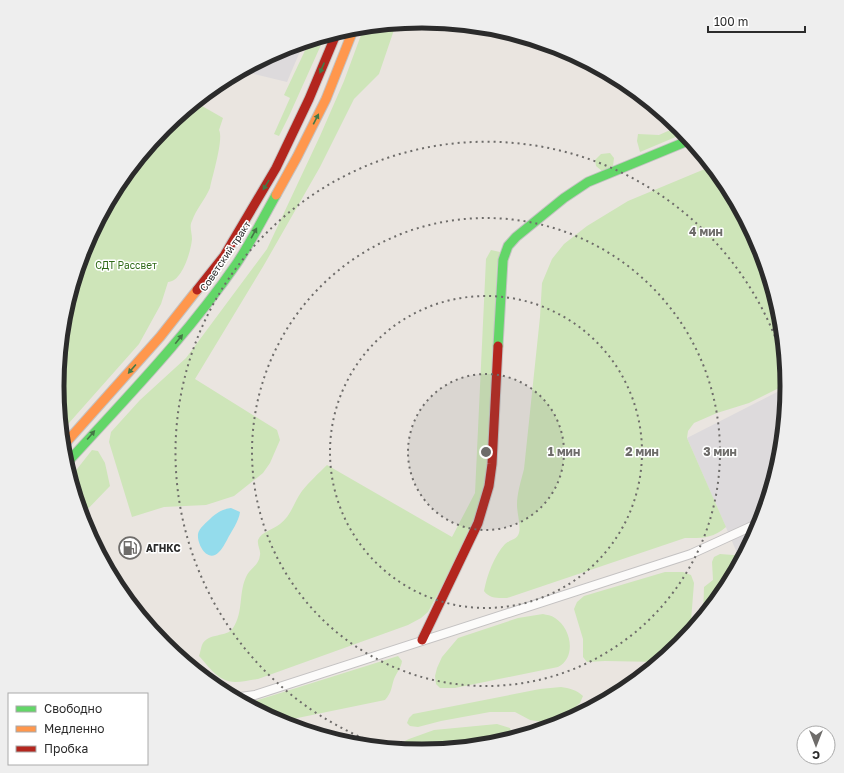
<svg xmlns="http://www.w3.org/2000/svg" width="844" height="773" font-family="'Golos Text',sans-serif">
<style>
.industrial{fill:#dddadc}
.green{fill:#cee5b9}
.water{fill:#94dcec}
.lines{fill:none;stroke-linecap:round;stroke-linejoin:round}
.street-casing{stroke:#c4c2c2;stroke-width:10}
.fast-casing{stroke:#c4c2c2;stroke-width:11}
.slow-casing{stroke:#c4c2c2;stroke-width:11}
.jam-casing{stroke:#c4c2c2;stroke-width:11}
.street{stroke:#fcfbfa;stroke-width:8}
.fast{stroke:#63d668;stroke-width:9}
.slow{stroke:#ff974d;stroke-width:9}
.jam{stroke:#b3261e;stroke-width:9}
.oneway{fill:#447846}
.ring{fill:none;stroke:#6e6c6a;stroke-width:2;stroke-dasharray:2 4}
.labels{text-anchor:middle;dominant-baseline:central;stroke-width:3;stroke-linejoin:round;paint-order:stroke}
.street-label{font-size:10px;fill:#2b2b2b;stroke:#fff}
.park-label{font-size:10px;fill:#306b19;stroke:#fff}
.poi-label{font-size:10px;font-weight:bold;fill:#2b2b2b;stroke:#fff;text-anchor:start}
.rim{fill:none;stroke:#2b2b2b;stroke-width:5}
.centre{fill:#6e6c6a;stroke:#fff;stroke-width:2}
.ring-label{font-size:12px;text-anchor:middle;font-weight:bold;fill:#6e6c6a;stroke:#fff;stroke-width:3;stroke-linejoin:round;paint-order:stroke}
</style>
<rect width="100%" height="100%" fill="#eae5e0"/>
<g class="industrial">
<path d="M 304,42 L 287,82 L 241,71 L 282,49 Z"/>
<path d="M 787,387 L 780,458 L 760,527 L 741,562 L 687,438 Z"/>
</g>
<g class="green">
<path d="M 396,24 L 379,74 L 354,99 L 320,167 L 264,265 L 195,379 L 277,430 L 280,440 L 270,463 L 263,473 L 234,496 L 206,505 L 164,507 L 132,517 L 109,442 L 111,432 L 140,400 L 186,358 L 267,249 L 320,136 L 344,81 L 364,27 Z"/>
<path d="M 325,36 L 289,116 L 279,136 L 274,134 L 290,98 L 284,95 L 310,40 Z"/>
<path d="M 195,102 L 223,118 L 219,130 C 224,139 212,177 210,188 C 205,200 196,209 192,221 C 189,226 192,233 192,239 C 191,251 182,282 168,282 L 161,304 L 139,344 L 61,432 L 57,386 L 64,315 L 84,246 L 118,183 L 164,128 Z"/>
<path d="M 668,131 L 679,132 L 678,136 L 640,152 L 637,141 L 638,134 L 659,135 Z"/>
<path d="M 610,153 L 614,158 L 613,166 L 602,171 L 596,166 L 595,160 L 601,154 Z"/>
<path d="M 712,166 L 726,184 L 760,247 L 781,315 L 787,382 L 785,385 L 749,403 L 717,413 L 694,423 L 688,431 L 687,438 L 726,527 C 712,539 702,538 685,538 L 507,598 C 498,598 490,599 484,591 C 487,575 494,556 505,544 C 509,540 517,540 519,533 C 521,526 517,513 517,505 C 517,493 521,481 524,469 L 540,317 L 542,283 L 552,259 L 564,244 L 587,226 L 628,201 Z"/>
<path d="M 491,250 L 500,252 L 497,266 L 488,467 L 485,490 L 464,545 L 428,612 L 421,618 L 408,625 L 258,679 C 251,680 243,682 235,682 C 219,682 209,667 199,656 C 200,653 201,648 202,645 C 208,632 227,638 233,628 C 244,612 238,592 247,575 C 251,568 259,565 260,555 C 261,551 257,545 258,540 C 261,532 274,529 280,524 C 291,516 294,502 302,491 C 309,482 319,473 327,465 L 452,537 L 475,493 L 486,259 Z"/>
<path d="M 92,450 L 98,451 L 105,463 L 110,486 L 81,516 L 70,478 Z"/>
<path d="M 720,554 L 733,555 L 745,554 L 726,590 L 703,618 L 704,587 L 713,580 L 712,562 L 714,557 Z"/>
<path d="M 665,572 L 683,572 L 691,575 L 694,583 L 690,633 L 680,645 L 660,662 L 605,661 L 587,662 L 583,657 L 583,639 L 574,609 L 577,602 L 584,596 Z"/>
<path d="M 543,614 C 547,615 551,615 555,618 C 571,628 577,657 558,667 L 455,688 L 440,688 L 436,684 L 435,676 L 437,668 L 442,657 L 458,638 L 518,618 Z"/>
<path d="M 398,656 L 402,661 C 401,668 397,672 394,679 C 391,688 392,692 385,700 L 278,722 L 245,704 Z"/>
<path d="M 636,681 L 625,691 L 607,700 C 610,689 626,684 636,681 Z"/>
<path d="M 561,687 C 569,688 577,690 583,696 L 580,703 L 571,711 L 558,719 L 549,723 L 530,720 L 515,712 L 490,712 L 441,721 L 418,727 L 410,726 L 407,723 L 409,718 L 413,714 L 540,689 Z"/>
<path d="M 497,724 L 510,728 L 512,735 L 511,740 L 493,745 L 422,752 L 395,749 L 396,745 L 409,739 L 434,730 Z"/>
<path d="M 338,734 L 350,736 L 354,740 L 353,745 L 323,737 Z"/>
</g>
<path class="water" d="M 231,508 L 240,512 C 239,521 231,532 227,540 C 224,545 221,552 215,555 C 205,559 197,543 198,534 C 199,528 207,522 212,517 C 218,512 223,509 231,508 Z"/>
<g class="lines">
<g class="street-casing">
<path id="street" d="M 233,698 L 255,695 L 691,554 L 761,522"/>
</g>
<g class="fast-casing">
<g id="fast">
<path d="M 498,346 L 503,260 L 508,246 L 516,237 L 564,198 L 588,182 L 690,140"/>
<path d="M 66,464 C 125,399 187,336 237,263 C 251,242 263,218 276,195"/>
</g>
</g>
<g class="slow-casing">
<g id="slow">
<path d="M 276,195 L 297,157 L 326,99 L 354,28"/>
<path d="M 62,447 L 160,337 L 197,290"/>
</g>
</g>
<g class="jam-casing">
<g id="jam">
<path d="M 197,290 L 224,256 L 276,168 L 309,99 L 337,32"/>
<path d="M 422,640 L 478,523 L 489,486 L 492,464 L 498,346"/>
</g>
</g>
<use href="#street" class="street"/>
<use href="#fast" class="fast"/>
<use href="#slow" class="slow"/>
<use href="#jam" class="jam"/>
</g>
<defs><path id="oneway-solid" d="M-6-.8H1V-3.2L6.5 0L1 3.2V.8H-6Z"/></defs>
<g class="oneway">
<use href="#oneway-solid" transform="translate(322 68) rotate(113)"/>
<use href="#oneway-solid" transform="translate(316 119) rotate(-63)"/>
<use href="#oneway-solid" transform="translate(266 185) rotate(121)"/>
<use href="#oneway-solid" transform="translate(254 233) rotate(-61)"/>
<use href="#oneway-solid" transform="translate(179 339) rotate(-51)"/>
<use href="#oneway-solid" transform="translate(132 369) rotate(131)"/>
<use href="#oneway-solid" transform="translate(91 435) rotate(-49)"/>
</g>
<circle cx="486" cy="452" r="78" fill="#6e6c6a" fill-opacity=".12"/>
<g class="ring">
<circle cx="486" cy="452" r="78"/>
<circle cx="486" cy="452" r="156"/>
<circle cx="486" cy="452" r="234"/>
<path d="M392 749A311 311 0 1 1 786 369"/>
</g>
<defs>
<g id="fuel-ring" transform="scale(1.15)"><circle r="9.5" fill="#fff" stroke="#6e6c6a" stroke-width="1.5"/><path d="M-5.5-6h7V0h2V4h1.3V-2.5L3-4.5l.8-.8L6-3V5H2.5V1h-1V6h-7ZM-4.2-4.7v3.2H.2V-4.7Z" fill="#6e6c6a"/></g>
</defs>
<g fill-rule="evenodd">
<use href="#fuel-ring" x="130" y="548"/>
</g>
<g class="labels">
<g class="street-label">
<text transform="translate(225 256) rotate(-56)">Советский тракт</text>
</g>
<g class="park-label">
<text x="126" y="265">СДТ Рассвет</text>
</g>
<g class="poi-label">
<text x="146" y="548">АГНКС</text>
</g>
</g>
<path d="M0 0H844V773H0ZM64 386a358 358 0 1 1 716 0a358 358 0 1 1-716 0Z" fill="#eee" fill-rule="evenodd"/>
<path class="rim" d="M64 386a358 358 0 1 1 716 0a358 358 0 1 1-716 0Z"/>
<circle cx="486" cy="452" r="6" class="centre"/>
<g class="ring-label">
<text x="706" y="236">4 мин</text>
<text x="564" y="456">1 мин</text>
<text x="642" y="456">2 мин</text>
<text x="720" y="456">3 мин</text>
</g>
<rect x="8" y="693" width="140" height="72" fill="#ffffff" stroke="#aaaaaa"/>
<rect x="16" y="706" width="20" height="6" fill="#63d668" stroke="#aaaaaa"/>
<text x="44" y="713" font-size="12" fill="#2b2b2b">Свободно</text>
<rect x="16" y="726" width="20" height="6" fill="#ff974d" stroke="#aaaaaa"/>
<text x="44" y="733" font-size="12" fill="#2b2b2b">Медленно</text>
<rect x="16" y="746" width="20" height="6" fill="#b3261e" stroke="#aaaaaa"/>
<text x="44" y="753" font-size="12" fill="#2b2b2b">Пробка</text>
<g transform="translate(816 745) rotate(180)"><circle r="19" fill="#ffffff" stroke="#aaaaaa"/>
<path d="M0-3L7 15L0 10L-7 15Z" fill="#6e6c6a"/>
<text y="-6" font-size="11" font-weight="bold" text-anchor="middle" fill="#2b2b2b">С</text>
</g>
<path d="M708 26v6h97v-6" fill="none" stroke="#2b2b2b" stroke-width="2"/>
<text x="714" y="26" font-size="12" fill="#2b2b2b" stroke="#ffffff" stroke-width="3" paint-order="stroke">100 m</text>
</svg>
